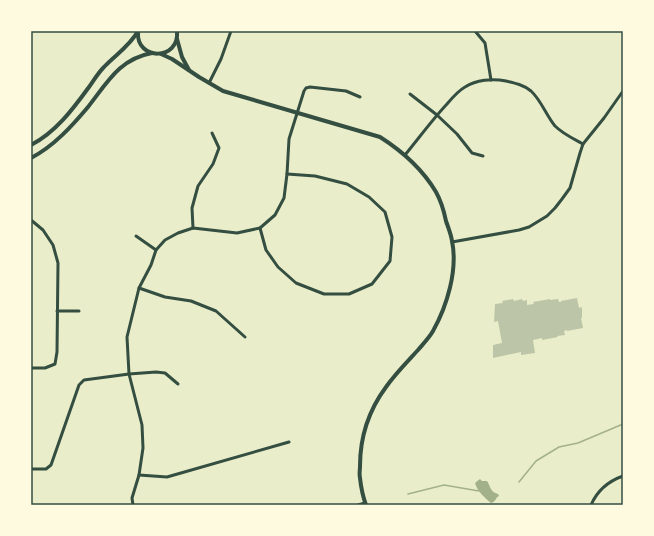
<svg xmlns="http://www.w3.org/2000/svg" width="654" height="536" font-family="'Exo 2',sans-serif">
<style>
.water{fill:#a3b18a}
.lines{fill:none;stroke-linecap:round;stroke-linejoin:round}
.stream{stroke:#a3b18a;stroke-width:1.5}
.building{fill:#bcc5a7}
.minor{stroke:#344e41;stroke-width:3}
.tertiary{stroke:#344e41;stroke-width:4}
.neatline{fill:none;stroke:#344e41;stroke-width:1.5}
</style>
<rect width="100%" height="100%" fill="#e9edc9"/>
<path class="water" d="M 480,479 L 482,481 L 487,481 C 491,487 490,492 498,494 L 499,496 C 495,498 496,502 491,503 C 485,498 477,491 475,483 Z"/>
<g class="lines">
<g class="stream">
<path d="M 519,482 L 536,461 L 559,447 L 578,443 L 623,424"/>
<path d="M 408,494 L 444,485 L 479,491"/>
</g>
</g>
<path class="building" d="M 577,298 L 579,308 L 582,307 L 582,318 L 581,318 L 583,328 L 567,331 L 567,330 L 564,331 L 565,335 L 557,336 L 558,337 L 542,340 L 542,338 L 533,340 L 535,353 L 521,355 L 521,352 L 493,358 L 493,345 L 502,343 L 498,321 L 494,322 L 495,304 L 503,303 L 502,301 L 513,299 L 514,301 L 522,299 L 523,301 L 527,300 L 527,305 L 534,304 L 533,302 L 550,299 L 550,300 L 558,299 L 559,302 L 561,302 L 561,301 Z"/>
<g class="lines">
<g class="minor">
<path d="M 475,31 L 485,43 L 491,80"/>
<path d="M 209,83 L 221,59 L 231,31"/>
<path d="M 410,94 L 437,115 L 457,134 L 472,153 L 483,156"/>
<path d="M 405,155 C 419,138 432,120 447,104 C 452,98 458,91 465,87 C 476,80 492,78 506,81 C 515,83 524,85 531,91 C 541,100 546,115 555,126 C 563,134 574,139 583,144"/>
<path d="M 31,220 L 43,230 L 53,245 L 58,263 L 57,352 L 55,364 L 45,368 L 31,368"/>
<path d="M 193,228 L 192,208 L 198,186 L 213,164 L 219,148 L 212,133"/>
<path d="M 260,228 L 266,250 L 278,267 L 296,283 L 324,294 L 349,294 L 372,284 L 390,261 L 392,237 L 385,212 L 369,197 L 347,184 L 315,176 L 287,174"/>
<path d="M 136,236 L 156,250"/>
<path d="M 452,242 L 519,230 L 529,227 L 547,216 L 555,208 L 562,199 L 570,188 L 580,153 L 583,144 L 604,118 L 623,91"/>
<path d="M 139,288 L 165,297 L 191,301 L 216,311 L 245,337"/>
<path d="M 57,311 L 79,311"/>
<path d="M 31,469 L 46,469 L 51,465 L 79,385 L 84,380 L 129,374 L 156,372 L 165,373 L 178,384"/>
<path d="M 139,475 L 167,477 L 289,442"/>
<path d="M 133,505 L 132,498 L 139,475 L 143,448 L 142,425 L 129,374 L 127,337 L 139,288 L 151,265 L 156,250 L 165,240 L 178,233 L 193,228 L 237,233 L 260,228 L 275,215 L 284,198 L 287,174 L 289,139 L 304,91 L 306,88 L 310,87 L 346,91 L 360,97"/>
<path d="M 358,505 L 365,503"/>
<path d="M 591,505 C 597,491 609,481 623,476"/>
</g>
<g class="tertiary">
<path d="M 138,32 C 136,61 180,61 177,31"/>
<path d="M 177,39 L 182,57 L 189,70"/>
<path d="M 161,54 L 172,59 L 199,77 L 223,91 L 380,137 C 402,151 423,170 436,192 C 441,201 444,211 446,221 C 448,227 451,234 452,241 C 458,270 447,306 433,331 C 429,338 423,344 418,350 C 407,362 395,374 386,387 C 369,410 360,438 360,466 C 360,470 359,474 360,478 C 361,487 363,497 366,505"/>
<path d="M 31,145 C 56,132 73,109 89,87 C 94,80 98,73 104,67 C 115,55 130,46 138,31"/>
<path d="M 31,158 C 54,146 72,126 88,107 C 107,83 119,59 152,53"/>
</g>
</g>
<rect width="654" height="536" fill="none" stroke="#fefae0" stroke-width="64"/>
<rect x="32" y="32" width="590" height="472" class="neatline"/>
</svg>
